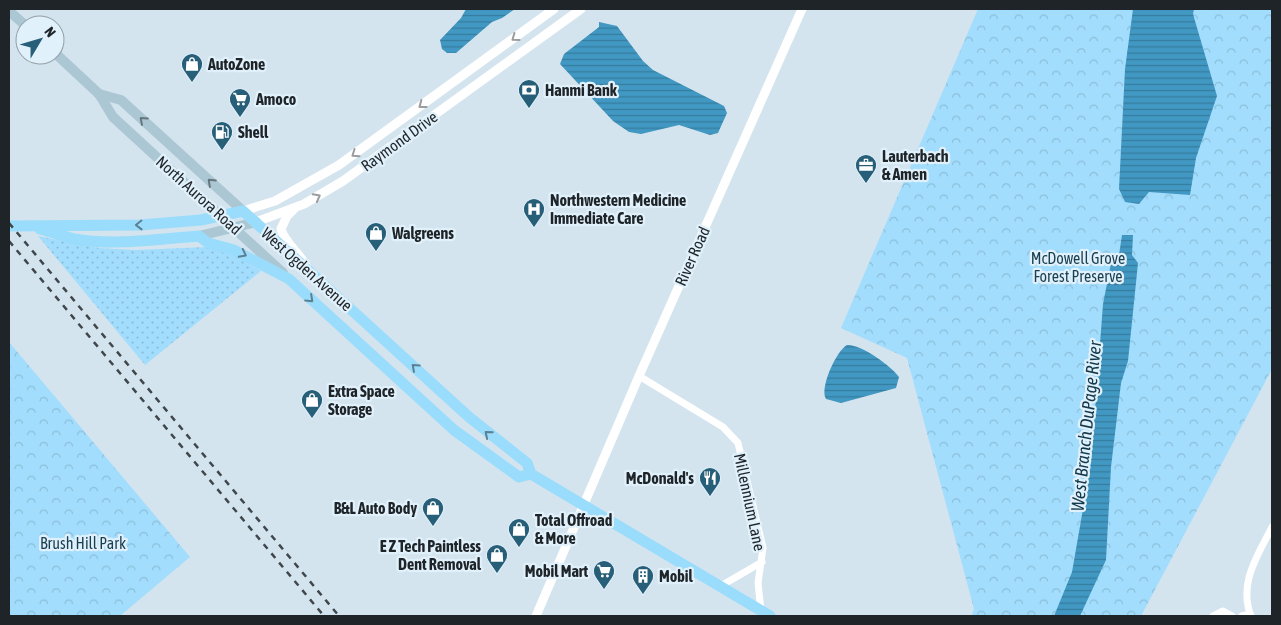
<svg xmlns="http://www.w3.org/2000/svg" width="1281" height="625" font-family="'Asap Condensed',sans-serif">
<style>
.grass{fill:url(#grass-dots)}
.forest{fill:url(#forest-crowns)}
.water{fill:url(#water-rules)}
.lines{fill:none;stroke-linecap:round;stroke-linejoin:round}
.minor{stroke:#fff;stroke-width:7}
.tertiary{stroke:#fff;stroke-width:9}
.secondary{stroke:#acc7d4;stroke-width:10}
.primary{stroke:#9adcfb;stroke-width:11}
.rail{stroke:#3f474c;stroke-width:2.5;stroke-dasharray:6 6;stroke-linecap:butt}
.oneway{stroke:#9a9c9e}
.oneway2{stroke:#65767e}
.oneway3{stroke:#5c8092}
.labels{text-anchor:middle;dominant-baseline:central;stroke-width:4.5;stroke-linejoin:round;paint-order:stroke}
.poi-label{font-size:16px;font-weight:bold;fill:#1e2428;stroke:#e1f1fb;text-anchor:start}
.street-label{font-size:16px;fill:#1e2428;stroke:#e1f1fb}
.park-label{font-size:16px;fill:#193f51;stroke:#e1f1fb}
.water-label{font-size:18px;font-style:italic;fill:#13394c;stroke:#e1f1fb}
</style>
<defs>
<pattern id="grass-dots" width="8" height="8" patternUnits="userSpaceOnUse" patternTransform="scale(1.25)"><rect width="8" height="8" fill="#a2ddfd"/><path d="M2 2h.1M6 6h.1" fill="none" stroke="#8bbed9" stroke-width="1.8" stroke-linecap="round"/></pattern>
<pattern id="forest-crowns" width="20" height="18" patternUnits="userSpaceOnUse" patternTransform="scale(1.25)"><rect width="20" height="18" fill="#a2ddfd"/><path d="M2 6a3 3 0 1 1 6 0M12 15a3 3 0 1 1 6 0" fill="none" stroke="#8bbed9"/></pattern>
<pattern id="water-rules" width="6" height="5" patternUnits="userSpaceOnUse" patternTransform="scale(1.25)"><rect width="6" height="5" fill="#4198c2"/><path d="M0 2.5h6" fill="none" stroke="#367c9e"/></pattern>
</defs>
<rect width="100%" height="100%" fill="#d4e4ee"/>
<path class="grass" d="M 38,236 L 99,248 L 135,250 L 208,247 L 230,253 L 261,271 L 145,365 Z"/>
<g class="forest">
<path d="M 978,9 L 1272,9 L 1272,369 L 1141,616 L 971,616 L 974,609 L 907,358 L 841,328 Z"/>
<path d="M 9,342 L 190,557 L 120,616 L 9,616 Z"/>
</g>
<g class="water">
<path d="M 466,9 L 515,9 L 502,18 L 492,22 L 456,53 L 447,53 L 442,49 L 440,40 L 461,18 Z"/>
<path d="M 1133,9 L 1194,9 L 1193,14 L 1217,96 L 1196,158 L 1190,195 L 1149,192 L 1139,204 L 1125,202 L 1119,189 L 1125,69 Z"/>
<path d="M 599,22 L 617,26 L 643,61 L 653,70 L 724,106 L 727,113 L 718,133 L 710,135 L 679,125 L 641,134 L 629,132 L 613,121 L 560,64 L 564,54 L 599,27 Z"/>
<path d="M 1122,235 L 1133,235 L 1132,255 L 1138,263 L 1128,361 L 1121,383 L 1111,467 L 1106,560 L 1080,616 L 1054,616 L 1072,572 L 1091,463 L 1103,304 L 1112,258 L 1119,255 Z"/>
<path d="M 847,345 C 861,344 891,366 899,377 L 896,388 L 841,403 L 826,399 C 819,389 836,351 847,345 Z"/>
</g>
<g class="lines">
<g class="minor">
<path d="M 639,376 L 723,427 L 738,443 L 763,548 L 758,583 L 761,611"/>
<path d="M 719,587 L 762,562"/>
<path d="M 1213,616 L 1223,611 L 1232,616"/>
<path d="M 1242,616 L 1250,614"/>
<path d="M 1251,616 C 1238,583 1258,555 1272,527"/>
</g>
<g class="tertiary">
<path d="M 294,209 L 287,216 L 281,229 C 285,244 301,253 307,268"/>
<path d="M 243,211 L 275,201 L 339,165 L 554,9"/>
<path d="M 256,222 L 304,204 L 343,181 L 581,9"/>
<path d="M 536,616 L 639,376 L 802,9"/>
</g>
<g class="secondary">
<path d="M 9,11 L 25,25"/>
<path d="M 55,53 L 99,94 L 113,117 L 283,273"/>
<path d="M 99,94 L 121,100 L 243,211"/>
<path d="M 199,236 L 256,222"/>
</g>
<g class="primary">
<path d="M 9,226 L 140,225 L 201,220 L 243,211 L 469,417 L 527,463 L 531,474 L 770,616"/>
<path d="M 40,229 C 51,232 63,236 74,239 C 114,246 158,239 199,236 L 208,243 L 234,250 L 289,279 L 454,430 L 519,477 L 531,474"/>
</g>
<g class="rail">
<path d="M 9,223 L 339,616"/>
<path d="M 9,241 L 324,616"/>
</g>
</g>
<defs><path id="oneway-chevron" d="M-2-3.5L2.5 0L-2 3.5" fill="none" stroke-width="1.6" stroke-linecap="round" stroke-linejoin="round" transform="scale(1.25)"/></defs>
<g class="oneway">
<use href="#oneway-chevron" transform="translate(515 38) rotate(144)"/>
<use href="#oneway-chevron" transform="translate(422 105) rotate(143)"/>
<use href="#oneway-chevron" transform="translate(355 154) rotate(145)"/>
<use href="#oneway-chevron" transform="translate(317 197) rotate(-28)"/>
</g>
<g class="oneway2">
<use href="#oneway-chevron" transform="translate(143 120) rotate(-138)"/>
<use href="#oneway-chevron" transform="translate(211 182) rotate(-137)"/>
</g>
<g class="oneway3">
<use href="#oneway-chevron" transform="translate(139 225) rotate(179)"/>
<use href="#oneway-chevron" transform="translate(243 254) rotate(27)"/>
<use href="#oneway-chevron" transform="translate(310 299) rotate(43)"/>
<use href="#oneway-chevron" transform="translate(415 367) rotate(-138)"/>
<use href="#oneway-chevron" transform="translate(488 434) rotate(-140)"/>
</g>
<defs>
<g id="shop-pin" transform="scale(1.125)"><path d="M0 17L-7.5 6A9.5 9.5 0 1 1 7.5 6Z" fill="#275e78" stroke="#e1f1fb"/><path d="M-5-2.5h2.3a2.7 3.5 0 0 1 5.4 0H5L5.5 6h-11ZM-1.5-2.5h3a1.5 2.3 0 0 0-3 0Z" fill="#fff"/></g>
<g id="bank-pin" transform="scale(1.125)"><path d="M0 17L-7.5 6A9.5 9.5 0 1 1 7.5 6Z" fill="#275e78" stroke="#e1f1fb"/><path d="M-6-4H6V4H-6ZM0-2.3a2.3 2.3 0 1 0 0 4.6a2.3 2.3 0 1 0 0-4.6Z" fill="#fff"/></g>
<g id="supermarket-pin" transform="scale(1.125)"><path d="M0 17L-7.5 6A9.5 9.5 0 1 1 7.5 6Z" fill="#275e78" stroke="#e1f1fb"/><path d="M-6-5.5h2.5l.6 2H6L4.5 2H-2.5L-4.4-4H-6ZM-1.5 3.2a1.3 1.3 0 1 0 .1 0ZM3 3.2a1.3 1.3 0 1 0 .1 0Z" fill="#fff"/></g>
<g id="fuel-pin" transform="scale(1.125)"><path d="M0 17L-7.5 6A9.5 9.5 0 1 1 7.5 6Z" fill="#275e78" stroke="#e1f1fb"/><path d="M-5.5-6h7V0h2V4h1.3V-2.5L3-4.5l.8-.8L6-3V5H2.5V1h-1V6h-7ZM-4.2-4.7v3.2H.2V-4.7Z" fill="#fff"/></g>
<g id="office-pin" transform="scale(1.125)"><path d="M0 17L-7.5 6A9.5 9.5 0 1 1 7.5 6Z" fill="#275e78" stroke="#e1f1fb"/><path d="M-6-3h4V-5.5h4V-3h4V5H-6ZM-1-4.5V-3h2v-1.5ZM-6 0V1H6V0Z" fill="#fff"/></g>
<g id="hospital-pin" transform="scale(1.125)"><path d="M0 17L-7.5 6A9.5 9.5 0 1 1 7.5 6Z" fill="#275e78" stroke="#e1f1fb"/><path d="M-5-5h3v3.5h4V-5h3V5h-3V1.5h-4V5h-3Z" fill="#fff"/></g>
<g id="restaurant-pin" transform="scale(1.125)"><path d="M0 17L-7.5 6A9.5 9.5 0 1 1 7.5 6Z" fill="#275e78" stroke="#e1f1fb"/><path d="M-5-6h1v4h1v-4h1v4h1v-4h1v5L-1.5 .5V6h-2V.5L-5-1ZM5-6V6H3V1.5H1.5Q1.5-4 5-6Z" fill="#fff"/></g>
<g id="building-pin" transform="scale(1.125)"><path d="M0 17L-7.5 6A9.5 9.5 0 1 1 7.5 6Z" fill="#275e78" stroke="#e1f1fb"/><path d="M-4-6H4V6H1V3H-1V6H-4ZM-2.5-4.3h1.7v1.8h-1.7ZM.8-4.3h1.7v1.8H.8ZM-2.5-1h1.7V.8h-1.7ZM.8-1h1.7V.8H.8Z" fill="#fff"/></g>
</defs>
<g fill-rule="evenodd">
<use href="#shop-pin" x="192" y="64"/>
<use href="#bank-pin" x="529" y="90"/>
<use href="#supermarket-pin" x="240" y="99"/>
<use href="#fuel-pin" x="222" y="132"/>
<use href="#office-pin" x="866" y="165"/>
<use href="#hospital-pin" x="534" y="209"/>
<use href="#shop-pin" x="376" y="233"/>
<use href="#shop-pin" x="312" y="400"/>
<use href="#restaurant-pin" x="710" y="478"/>
<use href="#shop-pin" x="433" y="508"/>
<use href="#shop-pin" x="519" y="529"/>
<use href="#shop-pin" x="497" y="555"/>
<use href="#supermarket-pin" x="604" y="571"/>
<use href="#building-pin" x="643" y="576"/>
</g>
<g class="labels">
<g class="poi-label">
<text x="208" y="64">AutoZone</text>
<text x="545" y="90">Hanmi Bank</text>
<text x="256" y="99">Amoco</text>
<text x="238" y="132">Shell</text>
<text x="882" y="156">Lauterbach<tspan x="882" dy="18">&amp; Amen</tspan></text>
<text x="550" y="200">Northwestern Medicine<tspan x="550" dy="18">Immediate Care</tspan></text>
<text x="392" y="233">Walgreens</text>
<text x="328" y="391">Extra Space<tspan x="328" dy="18">Storage</tspan></text>
<text x="694" y="478" text-anchor="end">McDonald's</text>
<text x="417" y="508" text-anchor="end">B&amp;L Auto Body</text>
<text x="535" y="520">Total Offroad<tspan x="535" dy="18">&amp; More</tspan></text>
<text x="481" y="546" text-anchor="end">E Z Tech Paintless<tspan x="481" dy="18">Dent Removal</tspan></text>
<text x="588" y="571" text-anchor="end">Mobil Mart</text>
<text x="659" y="576">Mobil</text>
</g>
<g class="street-label">
<text transform="translate(399 141) rotate(-36)">Raymond Drive</text>
<text transform="translate(199 195) rotate(42)">North Aurora Road</text>
<text transform="translate(692 256) rotate(-66)">River Road</text>
<text transform="translate(307 269) rotate(42)">West Ogden Avenue</text>
<text transform="translate(750 502) rotate(78)">Millennium Lane</text>
</g>
<g class="park-label">
<text x="1078" y="258">McDowell Grove<tspan x="1078" dy="18">Forest Preserve</tspan></text>
<text x="83" y="543">Brush Hill Park</text>
</g>
<g class="water-label">
<text transform="translate(1086 426) rotate(-84)">West Branch DuPage River</text>
</g>
</g>
<rect width="1281" height="625" fill="none" stroke="#1e2428" stroke-width="20"/>
<g transform="translate(40 40) rotate(52)"><circle r="24" fill="#e1f1fb" stroke="#939fa7"/>
<path d="M0-4L9 19L0 12L-9 19Z" fill="#275e78"/>
<text y="-8" font-size="14" font-weight="bold" text-anchor="middle" fill="#1e2428">N</text>
</g>
</svg>
